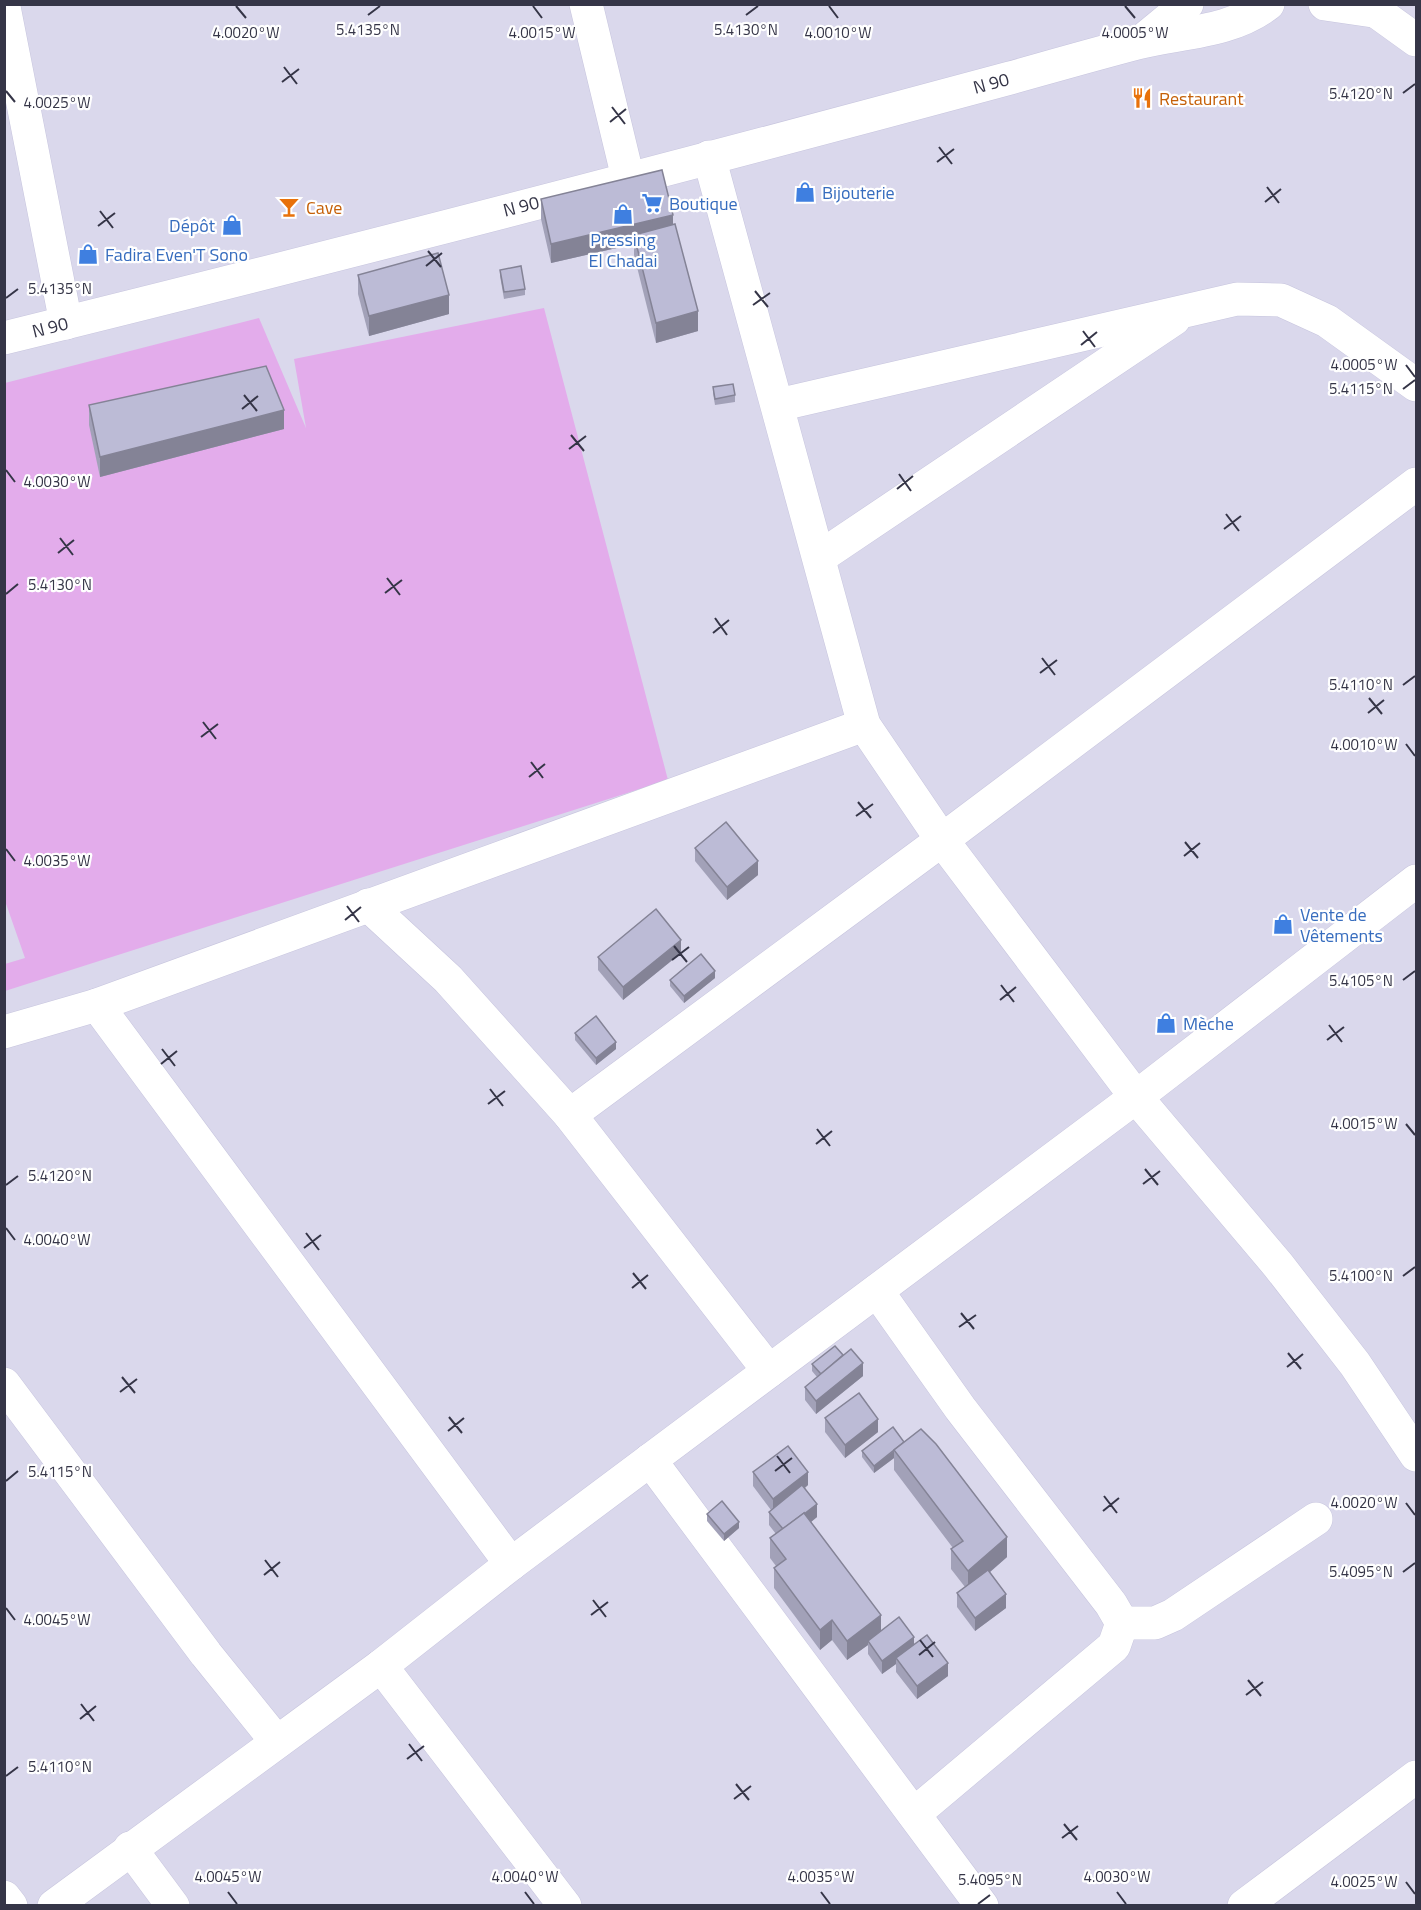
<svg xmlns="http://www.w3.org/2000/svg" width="1421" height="1910" font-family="'Titillium Web',sans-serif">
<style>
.residential{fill:#dad8ec}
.park{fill:#e3aceb}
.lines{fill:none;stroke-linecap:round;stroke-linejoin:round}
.minor-casing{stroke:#c7c5de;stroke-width:34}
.tertiary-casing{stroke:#c7c5de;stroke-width:34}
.minor{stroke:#fff;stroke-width:33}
.tertiary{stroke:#fff;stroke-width:33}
.wall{fill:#a2a1b8}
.shaded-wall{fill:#848396}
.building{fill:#bcbbd6;stroke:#848396;stroke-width:1.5}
.ticks{fill:none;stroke:#353547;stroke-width:2}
.labels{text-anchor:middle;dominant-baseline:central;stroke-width:4.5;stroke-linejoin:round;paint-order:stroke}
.street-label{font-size:18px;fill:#353547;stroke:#fff}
.food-label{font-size:18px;fill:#c56008;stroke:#fff;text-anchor:start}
.shop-label{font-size:18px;fill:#366cbe;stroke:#fff;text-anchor:start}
.ticks-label{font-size:15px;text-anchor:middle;fill:#353547;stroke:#fff;stroke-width:4.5;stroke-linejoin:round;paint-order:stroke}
</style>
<rect width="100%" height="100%" fill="#e8e6f4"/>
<path class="residential" d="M 4,5 L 1416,5 L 1416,1905 L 5,1905 Z"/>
<path class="park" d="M 544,308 L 668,780 L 5,991 L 5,964 L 25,958 L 4,898 L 5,383 L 259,318 L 306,428 L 294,359 Z"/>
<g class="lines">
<g class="minor-casing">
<g id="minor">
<path d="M 586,4 L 628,178"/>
<path d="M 4,7 L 66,323"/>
<path d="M 709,157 L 864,725 L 942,840 L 1136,1097 L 1278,1265 L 1355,1364 L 1416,1455"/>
<path d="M 778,405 L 1237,299 L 1281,300 L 1327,321 L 1416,385"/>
<path d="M 820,557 L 1174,319"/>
<path d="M 368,905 L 448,979 L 570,1115 L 769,1371"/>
<path d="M 97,1005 L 511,1564"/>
<path d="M 4,1032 L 97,1005 L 864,725"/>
<path d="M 570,1115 L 942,840 L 1416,484"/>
<path d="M 877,1291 L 960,1408 L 1111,1604 L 1122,1623 L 1114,1646 L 914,1814"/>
<path d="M 4,1384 L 206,1654 L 277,1742"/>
<path d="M 650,1460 L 982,1906"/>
<path d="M 1122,1623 L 1155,1623 L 1173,1615 L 1316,1519"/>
<path d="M 381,1666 L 565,1906"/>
<path d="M 130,1848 L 173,1906"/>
<path d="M 4,1897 L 11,1906"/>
<path d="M 1244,1906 L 1416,1777"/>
</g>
</g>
<g class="tertiary-casing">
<g id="tertiary">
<path d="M 1325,4 L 1373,11"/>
<path d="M 1366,4 L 1416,40"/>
<path d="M 1142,41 L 1187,4"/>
<path d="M 4,338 C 341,255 676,168 1010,78 C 1053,66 1095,54 1137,43 C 1181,32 1230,33 1268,4"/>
<path d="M 54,1906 L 381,1666 L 511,1564 L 1136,1097 L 1416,881"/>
</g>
</g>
<use href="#minor" class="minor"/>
<use href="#tertiary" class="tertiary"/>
</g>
<g class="wall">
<path d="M 541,199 L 673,225 L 698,331 L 656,343 L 634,255 L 634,244 L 551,263 L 541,219 Z"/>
<path d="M 500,270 L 525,289 L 525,295 L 504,299 L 500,276 Z"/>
<path d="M 358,275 L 449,314 L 369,336 L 358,294 Z"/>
<path d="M 713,387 L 735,395 L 735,402 L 715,405 L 713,393 Z"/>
<path d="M 89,405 L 284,429 L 100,477 L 89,425 Z"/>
<path d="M 695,848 L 758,875 L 727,900 L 695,861 Z"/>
<path d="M 681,953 L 623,1000 L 598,970 L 598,957 Z"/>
<path d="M 715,978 L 684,1003 L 670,986 L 670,980 Z"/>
<path d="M 575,1033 L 616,1049 L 596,1065 L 575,1040 Z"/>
<path d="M 843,1355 L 863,1376 L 816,1414 L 805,1400 L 805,1387 L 817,1377 L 812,1371 L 812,1364 Z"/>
<path d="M 825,1418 L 878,1432 L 845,1458 L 825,1432 Z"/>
<path d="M 904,1442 L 1007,1557 L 989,1573 L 1006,1608 L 975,1631 L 957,1607 L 957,1593 L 965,1587 L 951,1569 L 951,1549 L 953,1548 L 894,1470 L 894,1458 L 874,1473 L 862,1457 L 862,1451 Z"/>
<path d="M 753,1472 L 808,1485 L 805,1488 L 817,1517 L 811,1522 L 881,1631 L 914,1645 L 948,1676 L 917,1699 L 896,1672 L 896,1664 L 882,1674 L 868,1654 L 868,1645 L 847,1660 L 832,1640 L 820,1650 L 774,1588 L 774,1568 L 776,1566 L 770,1558 L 770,1538 L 776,1534 L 769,1525 L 769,1512 L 771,1510 L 753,1486 Z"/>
<path d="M 707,1514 L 739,1528 L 724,1541 L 707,1521 Z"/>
</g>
<g class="shaded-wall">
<path d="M 673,215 L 673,235 L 634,235 L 634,244 L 551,263 L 551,244 Z"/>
<path d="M 449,295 L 449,314 L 369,336 L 369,316 Z"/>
<path d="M 698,311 L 698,331 L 656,343 L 656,323 Z"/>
<path d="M 284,410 L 284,429 L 100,477 L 100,457 Z"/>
<path d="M 758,861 L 758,875 L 727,900 L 727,887 Z"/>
<path d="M 681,940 L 681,953 L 623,1000 L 623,987 Z"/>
<path d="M 715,971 L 715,978 L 684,1003 L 684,996 Z"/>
<path d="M 616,1042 L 616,1049 L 596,1065 L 596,1058 Z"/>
<path d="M 863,1363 L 863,1376 L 816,1414 L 816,1401 Z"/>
<path d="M 878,1419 L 878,1432 L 845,1458 L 845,1445 Z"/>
<path d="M 894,1451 L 894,1458 L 874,1473 L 874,1466 Z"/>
<path d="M 808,1472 L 808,1485 L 773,1512 L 773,1499 Z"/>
<path d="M 817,1504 L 817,1517 L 784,1544 L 784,1530 Z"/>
<path d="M 739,1522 L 739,1528 L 724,1541 L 724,1534 Z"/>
<path d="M 1007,1537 L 1007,1557 L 968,1591 L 968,1571 Z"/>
<path d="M 1006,1594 L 1006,1608 L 975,1631 L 975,1618 Z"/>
<path d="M 881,1615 L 881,1635 L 868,1641 L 868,1645 L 847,1660 L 847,1641 Z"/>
<path d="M 832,1620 L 832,1640 L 820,1650 L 820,1630 Z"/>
<path d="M 914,1637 L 914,1651 L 896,1658 L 896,1664 L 882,1674 L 882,1661 Z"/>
<path d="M 948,1663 L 948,1676 L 917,1699 L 917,1686 Z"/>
</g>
<g class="building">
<path d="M 662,170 L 673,215 L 551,244 L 541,199 Z"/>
<path d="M 675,224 L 698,311 L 656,323 L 634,235 Z"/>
<path d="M 438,253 L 449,295 L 369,316 L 358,275 Z"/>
<path d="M 521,266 L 525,289 L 504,292 L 500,270 Z"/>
<path d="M 266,366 L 284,410 L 100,457 L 89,405 Z"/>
<path d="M 733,384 L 735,395 L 715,399 L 713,387 Z"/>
<path d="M 726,822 L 758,861 L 727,887 L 695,848 Z"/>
<path d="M 656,909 L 681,940 L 623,987 L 598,957 Z"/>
<path d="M 701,954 L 715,971 L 684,996 L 670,980 Z"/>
<path d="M 596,1016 L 616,1042 L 596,1058 L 575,1033 Z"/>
<path d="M 835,1346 L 843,1355 L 821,1374 L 812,1364 Z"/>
<path d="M 851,1349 L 863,1363 L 816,1401 L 805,1387 Z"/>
<path d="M 859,1393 L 878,1419 L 845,1445 L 825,1418 Z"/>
<path d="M 893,1427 L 904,1442 L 874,1466 L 862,1451 Z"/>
<path d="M 921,1429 L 936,1444 L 1007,1537 L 968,1571 L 951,1549 L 963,1541 L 894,1450 Z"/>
<path d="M 788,1446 L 808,1472 L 773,1499 L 753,1472 Z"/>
<path d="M 802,1485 L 817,1504 L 804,1514 L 804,1513 L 783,1529 L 769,1512 Z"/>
<path d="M 722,1501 L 739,1522 L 724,1534 L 707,1514 Z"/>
<path d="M 804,1513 L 881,1615 L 847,1641 L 832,1620 L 820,1630 L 774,1568 L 786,1559 L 770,1538 Z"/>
<path d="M 988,1570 L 1006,1594 L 975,1618 L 957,1593 Z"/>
<path d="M 899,1617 L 914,1637 L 882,1661 L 868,1641 Z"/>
<path d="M 927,1635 L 948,1663 L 917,1686 L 896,1658 Z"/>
</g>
<path class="ticks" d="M 236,6 L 246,18M 533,6 L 542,18M 829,6 L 838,18M 1125,6 L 1135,18M 368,15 L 380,6M 746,15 L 758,6M 284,67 L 297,84M 282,82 L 299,69M 6,91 L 15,102M 1403,93 L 1415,84M 612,107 L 625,124M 610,122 L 626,109M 939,147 L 952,164M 937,162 L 954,149M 1267,187 L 1279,203M 1265,202 L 1281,189M 100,211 L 113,228M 98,226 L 115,213M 428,251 L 441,267M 426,266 L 442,253M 755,291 L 768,307M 6,298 L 18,289M 753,305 L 770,293M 1083,331 L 1095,347M 1081,345 L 1097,332M 1406,365 L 1415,377M 1403,389 L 1415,380M 244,395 L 257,411M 242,409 L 258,396M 571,435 L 584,451M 569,449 L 586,436M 6,470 L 15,482M 899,474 L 911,491M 897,489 L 913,476M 1226,514 L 1239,531M 1224,529 L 1241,516M 60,538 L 73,555M 58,553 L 74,540M 387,578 L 400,595M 385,593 L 402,580M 6,594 L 18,584M 715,618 L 727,635M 713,633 L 729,620M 1042,658 L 1055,675M 1040,673 L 1057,660M 1403,685 L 1415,676M 1369,698 L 1382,714M 1368,713 L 1384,700M 203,722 L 216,739M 201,737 L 218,724M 1406,744 L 1415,756M 531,762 L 543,778M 529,777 L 545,764M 858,802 L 871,818M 856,816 L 873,804M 1185,842 L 1198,858M 6,849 L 15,861M 1184,856 L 1200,843M 347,906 L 359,922M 345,920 L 361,907M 674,946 L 687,962M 672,960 L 689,947M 1403,980 L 1415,971M 1001,985 L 1014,1002M 1000,1000 L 1016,987M 1329,1025 L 1342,1042M 1327,1040 L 1344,1027M 162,1049 L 175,1066M 161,1064 L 177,1051M 490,1089 L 503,1106M 488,1104 L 505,1091M 1406,1124 L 1415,1135M 817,1129 L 830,1146M 816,1144 L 832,1131M 1145,1169 L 1158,1185M 1143,1184 L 1160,1171M 6,1185 L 18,1176M 6,1228 L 15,1240M 306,1233 L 319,1250M 304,1248 L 321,1235M 633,1273 L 646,1289M 1403,1276 L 1415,1267M 632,1288 L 648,1275M 961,1313 L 974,1329M 959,1327 L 976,1315M 1288,1353 L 1301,1369M 1287,1367 L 1303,1354M 122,1377 L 135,1393M 120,1392 L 137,1379M 449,1417 L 462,1433M 448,1431 L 464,1418M 777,1456 L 790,1473M 775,1471 L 792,1458M 6,1481 L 18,1471M 1104,1496 L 1117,1513M 1406,1503 L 1415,1515M 1103,1511 L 1119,1498M 265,1560 L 278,1577M 1403,1572 L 1415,1563M 264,1575 L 280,1562M 593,1600 L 606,1617M 6,1608 L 15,1620M 591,1615 L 608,1602M 920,1640 L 933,1657M 919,1655 L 935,1642M 1248,1680 L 1261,1696M 1246,1695 L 1263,1682M 81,1704 L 94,1721M 80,1719 L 96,1706M 409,1744 L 422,1761M 407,1759 L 424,1746M 6,1776 L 18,1767M 736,1784 L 749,1800M 734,1799 L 751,1786M 1064,1824 L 1077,1840M 1062,1838 L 1078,1826M 1406,1882 L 1415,1894M 228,1892 L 237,1904M 525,1892 L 534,1904M 821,1892 L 830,1904M 1117,1892 L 1126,1904M 978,1904 L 990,1895"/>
<defs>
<g id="restaurant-bare" transform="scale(1.62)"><path d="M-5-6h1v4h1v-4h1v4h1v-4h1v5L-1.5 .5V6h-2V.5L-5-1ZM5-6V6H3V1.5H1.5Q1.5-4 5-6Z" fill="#e8710a" stroke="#fff" stroke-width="2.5" paint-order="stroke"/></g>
<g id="shop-bare" transform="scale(1.62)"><path d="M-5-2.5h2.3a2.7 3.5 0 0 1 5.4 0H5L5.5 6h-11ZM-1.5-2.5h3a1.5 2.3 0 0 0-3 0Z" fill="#3f7fe0" stroke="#fff" stroke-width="2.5" paint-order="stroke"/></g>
<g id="supermarket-bare" transform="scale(1.62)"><path d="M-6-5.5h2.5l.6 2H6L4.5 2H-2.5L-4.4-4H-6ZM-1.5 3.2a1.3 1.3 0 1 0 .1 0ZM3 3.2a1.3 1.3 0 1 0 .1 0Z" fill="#3f7fe0" stroke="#fff" stroke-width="2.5" paint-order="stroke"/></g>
<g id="bar-bare" transform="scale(1.62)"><path d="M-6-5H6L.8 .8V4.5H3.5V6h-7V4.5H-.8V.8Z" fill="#e8710a" stroke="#fff" stroke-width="2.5" paint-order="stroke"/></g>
</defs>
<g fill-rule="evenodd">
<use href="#restaurant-bare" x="1142" y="98"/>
<use href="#shop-bare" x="805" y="192"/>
<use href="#supermarket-bare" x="652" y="203"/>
<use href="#bar-bare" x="289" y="207"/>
<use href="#shop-bare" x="623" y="214"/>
<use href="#shop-bare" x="232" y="225"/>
<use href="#shop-bare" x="88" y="254"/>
<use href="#shop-bare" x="1283" y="924"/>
<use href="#shop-bare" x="1166" y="1023"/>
</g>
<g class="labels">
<g class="street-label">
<text transform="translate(991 83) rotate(-15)">N 90</text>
<text transform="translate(521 206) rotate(-14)">N 90</text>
<text transform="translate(50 327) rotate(-14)">N 90</text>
</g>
<g class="food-label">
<text x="1159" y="98">Restaurant</text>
<text x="306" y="207">Cave</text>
</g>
<g class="shop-label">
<text x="822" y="192">Bijouterie</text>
<text x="669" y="203">Boutique</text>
<text x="215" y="225" text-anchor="end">Dépôt</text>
<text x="623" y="239" text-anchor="middle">Pressing<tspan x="623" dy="21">El Chadai</tspan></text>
<text x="105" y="254">Fadira Even'T Sono</text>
<text x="1300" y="914">Vente de<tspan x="1300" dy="21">Vêtements</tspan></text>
<text x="1183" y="1023">Mèche</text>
</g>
</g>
<g class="ticks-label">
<text x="368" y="35">5.4135°N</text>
<text x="746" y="35">5.4130°N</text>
<text x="246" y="38">4.0020°W</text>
<text x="542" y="38">4.0015°W</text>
<text x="838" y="38">4.0010°W</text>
<text x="1135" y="38">4.0005°W</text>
<text x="1361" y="99">5.4120°N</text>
<text x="57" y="108">4.0025°W</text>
<text x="60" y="294">5.4135°N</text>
<text x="1364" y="370">4.0005°W</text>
<text x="1361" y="394">5.4115°N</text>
<text x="57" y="487">4.0030°W</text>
<text x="60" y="590">5.4130°N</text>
<text x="1361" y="690">5.4110°N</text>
<text x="1364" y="750">4.0010°W</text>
<text x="57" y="866">4.0035°W</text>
<text x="1361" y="986">5.4105°N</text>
<text x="1364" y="1129">4.0015°W</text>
<text x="60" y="1181">5.4120°N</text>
<text x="57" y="1245">4.0040°W</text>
<text x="1361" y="1281">5.4100°N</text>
<text x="60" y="1477">5.4115°N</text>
<text x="1364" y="1508">4.0020°W</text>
<text x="1361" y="1577">5.4095°N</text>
<text x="57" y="1625">4.0045°W</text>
<text x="60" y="1772">5.4110°N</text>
<text x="228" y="1882">4.0045°W</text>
<text x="525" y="1882">4.0040°W</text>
<text x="821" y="1882">4.0035°W</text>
<text x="1117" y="1882">4.0030°W</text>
<text x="990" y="1885">5.4095°N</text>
<text x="1364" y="1887">4.0025°W</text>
</g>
<rect width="1421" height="1910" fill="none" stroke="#353547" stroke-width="12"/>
</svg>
